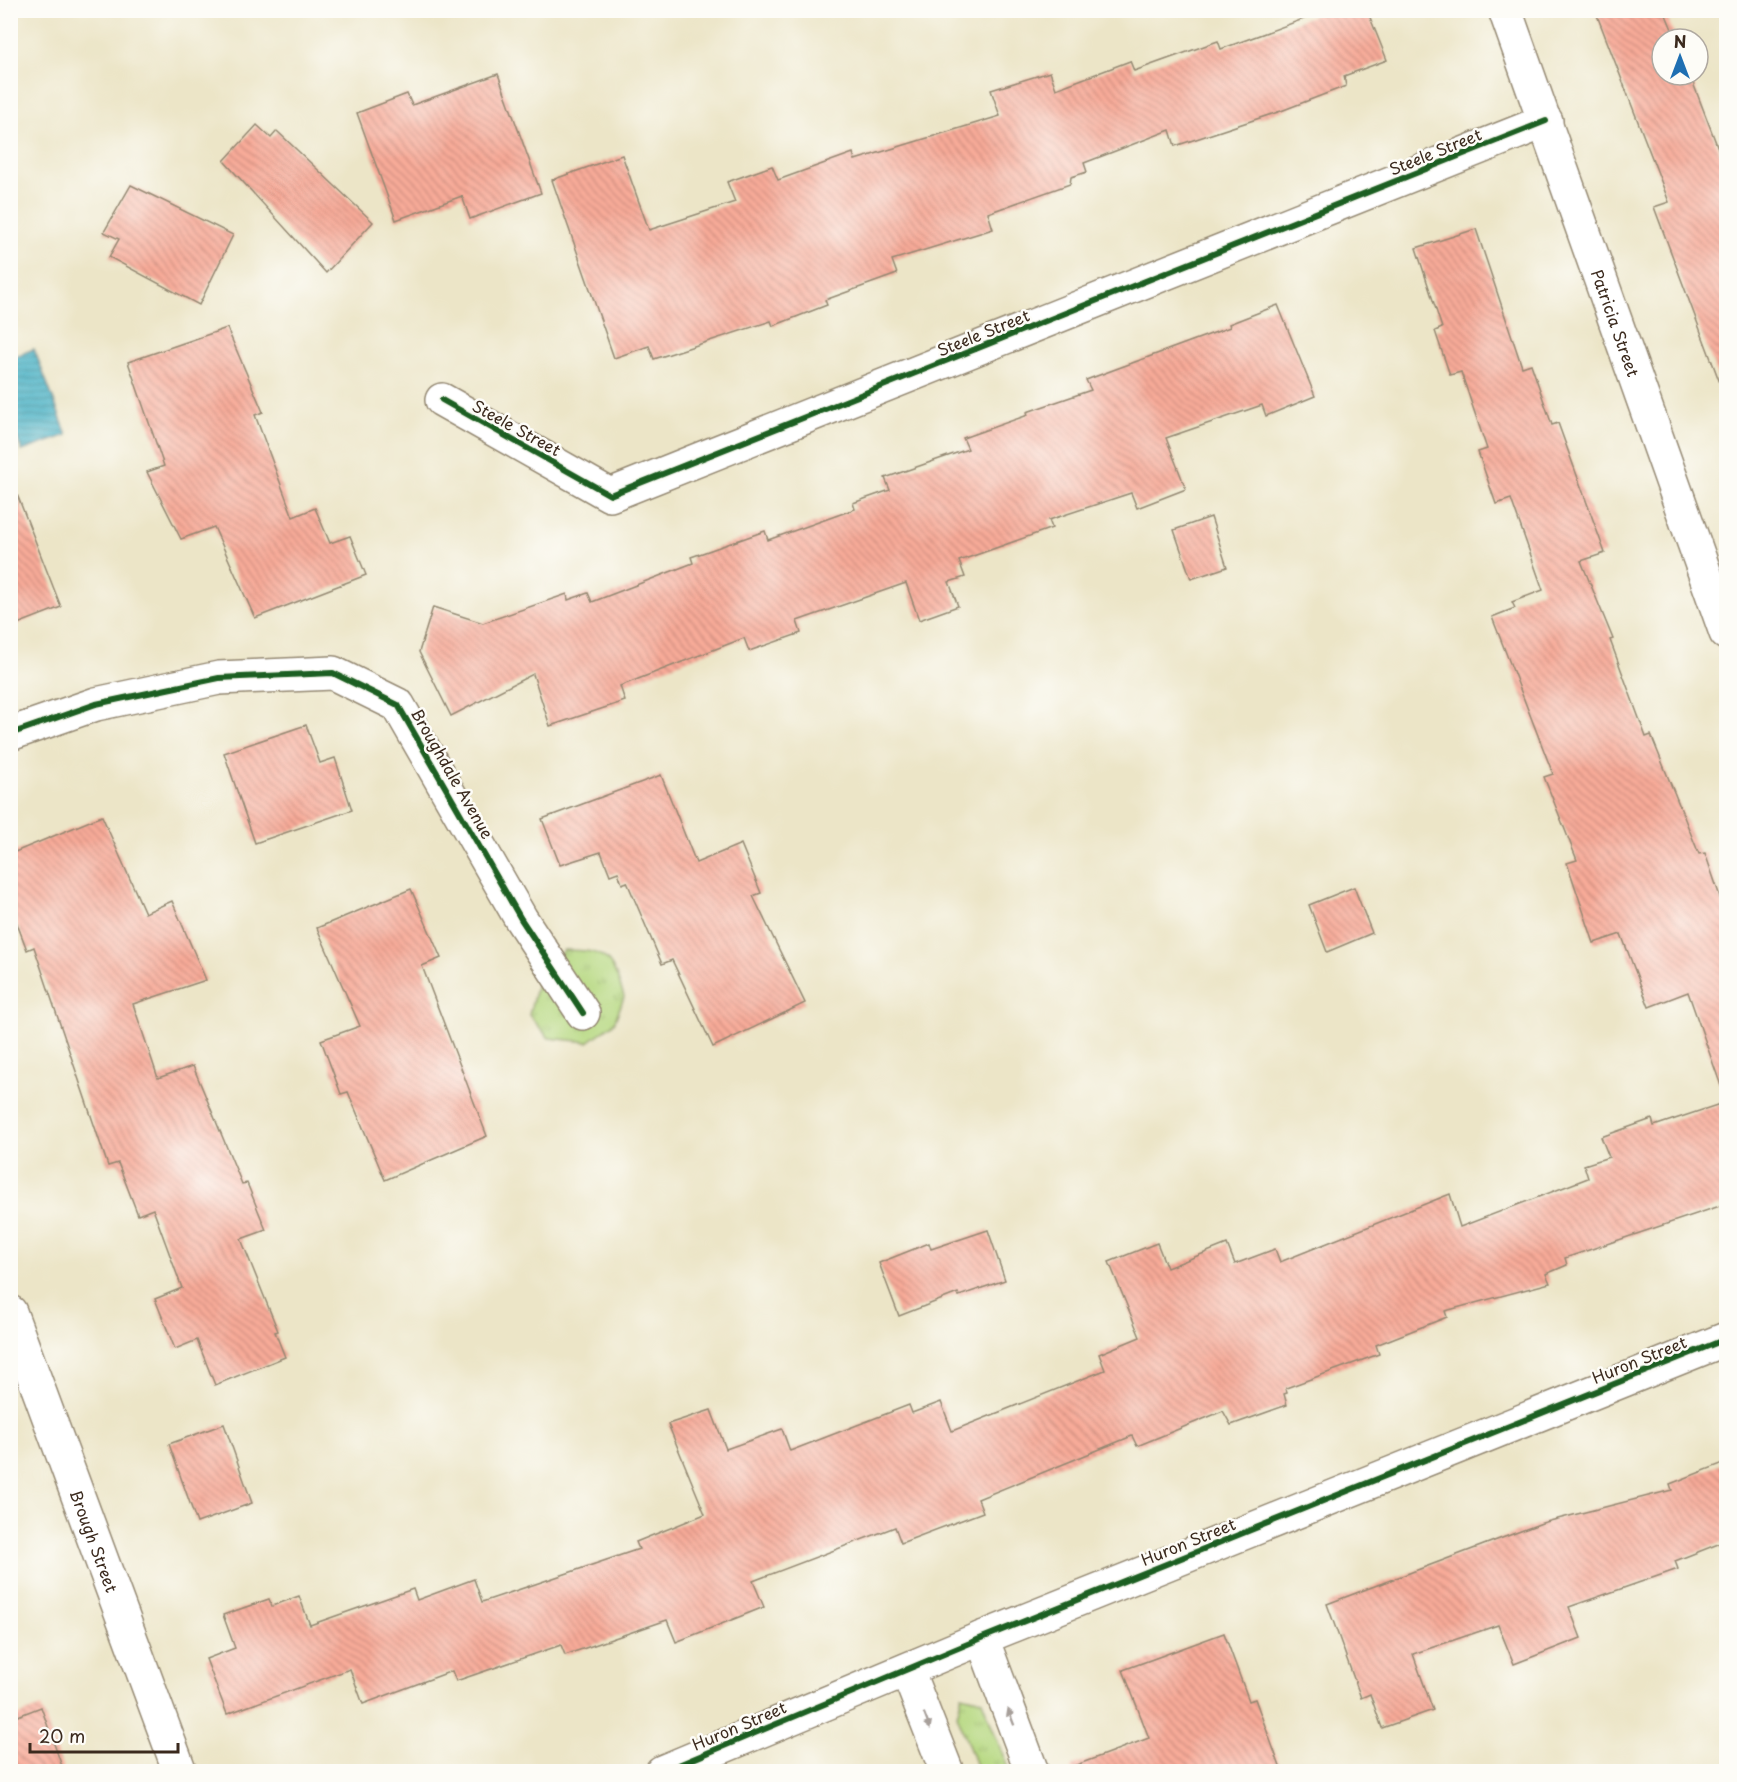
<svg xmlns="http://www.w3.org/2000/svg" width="1737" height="1782" font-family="'Playpen Sans',sans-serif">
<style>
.grass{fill:url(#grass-tufts);stroke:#78814f;stroke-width:1.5}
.water{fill:url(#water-rules);stroke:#406d71;stroke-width:1.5}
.building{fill:url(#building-back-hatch)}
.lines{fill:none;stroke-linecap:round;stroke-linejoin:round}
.minor-casing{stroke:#948872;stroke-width:36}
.tertiary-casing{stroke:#948872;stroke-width:36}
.minor{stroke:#fff;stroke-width:33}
.tertiary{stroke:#fff;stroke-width:33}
.cycleway-casing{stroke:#fdfcf7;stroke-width:10}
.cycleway{stroke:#1b5e20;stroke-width:6}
.oneway{fill:#a79f9a}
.labels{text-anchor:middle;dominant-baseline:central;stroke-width:5;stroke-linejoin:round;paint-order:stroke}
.street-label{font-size:16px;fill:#3b2a1e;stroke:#fdfcf7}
</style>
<defs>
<pattern id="grass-tufts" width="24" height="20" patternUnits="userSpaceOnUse" patternTransform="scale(1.5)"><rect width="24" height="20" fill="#b6d880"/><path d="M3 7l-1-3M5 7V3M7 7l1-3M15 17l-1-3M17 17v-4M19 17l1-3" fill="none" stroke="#9dba6e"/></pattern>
<pattern id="water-rules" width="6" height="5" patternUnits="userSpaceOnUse" patternTransform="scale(1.5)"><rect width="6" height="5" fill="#46b0c4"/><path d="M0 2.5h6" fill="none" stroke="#3c8f9f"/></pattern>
<pattern id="building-back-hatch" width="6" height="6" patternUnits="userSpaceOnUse" patternTransform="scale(1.5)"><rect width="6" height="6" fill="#f8ab99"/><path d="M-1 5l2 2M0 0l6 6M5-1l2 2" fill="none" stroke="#ca8b7c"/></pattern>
</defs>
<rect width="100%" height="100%" fill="#fdfcf7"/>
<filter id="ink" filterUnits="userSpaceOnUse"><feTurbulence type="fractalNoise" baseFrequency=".0167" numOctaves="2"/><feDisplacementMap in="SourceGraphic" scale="12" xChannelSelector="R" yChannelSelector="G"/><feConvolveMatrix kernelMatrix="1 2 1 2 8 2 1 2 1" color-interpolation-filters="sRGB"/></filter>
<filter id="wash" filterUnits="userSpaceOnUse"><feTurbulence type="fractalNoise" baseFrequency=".008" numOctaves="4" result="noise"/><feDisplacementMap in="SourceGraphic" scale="24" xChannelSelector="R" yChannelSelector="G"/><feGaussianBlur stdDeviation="1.35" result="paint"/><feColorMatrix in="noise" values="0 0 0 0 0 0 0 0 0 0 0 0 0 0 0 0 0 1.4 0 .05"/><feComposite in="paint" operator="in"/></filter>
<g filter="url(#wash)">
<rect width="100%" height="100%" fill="#ece5c7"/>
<g class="grass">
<path d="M 564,950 C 608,950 611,957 624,997 L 614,1023 L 588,1042 L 549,1038 L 529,1015 L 540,972 Z"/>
<path d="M 962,1695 L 982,1700 L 1009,1771 L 978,1771 L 957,1715 Z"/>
</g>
<path class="water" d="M 34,349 L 67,435 L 22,451 L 11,421 L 11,358 Z"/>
<g id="blocks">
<g class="building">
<path d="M 1328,10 L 1367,10 L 1387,60 L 1344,76 L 1346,86 L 1281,111 L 1175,146 L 1170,130 L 1084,163 L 1087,172 L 1071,177 L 1070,184 L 988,213 L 993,229 L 892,260 L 897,274 L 825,300 L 827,305 L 773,326 L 771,321 L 654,359 L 649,346 L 614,358 L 552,180 L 622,155 L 649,230 L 735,202 L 727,182 L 772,166 L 778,180 L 853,153 L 855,160 L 1000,116 L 991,90 L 1050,72 L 1056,89 L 1130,61 L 1134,71 L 1218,41 L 1221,49 Z"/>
<path d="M 1595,10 L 1664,10 L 1676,39 L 1662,39 L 1662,75 L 1690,75 L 1726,169 L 1726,391 L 1723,391 L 1654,207 L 1669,202 Z"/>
<path d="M 498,74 L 541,193 L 470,219 L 462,196 L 396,220 L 357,113 L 407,94 L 412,105 Z"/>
<path d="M 257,125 L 271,138 L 277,131 L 373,222 L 326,273 L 224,161 Z"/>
<path d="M 131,185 L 233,235 L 199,305 L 109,257 L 119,239 L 104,232 Z"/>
<path d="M 1476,229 L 1522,367 L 1531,364 L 1552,425 L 1558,423 L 1605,553 L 1581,561 L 1613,639 L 1610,640 L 1646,737 L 1651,735 L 1699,854 L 1705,853 L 1726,914 L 1726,1085 L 1721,1086 L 1688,992 L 1649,1007 L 1621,934 L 1594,943 L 1567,863 L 1577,860 L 1544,777 L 1553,774 L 1492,617 L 1515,608 L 1512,602 L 1543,590 L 1511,499 L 1496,504 L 1478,452 L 1487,449 L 1461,372 L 1450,375 L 1435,331 L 1442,328 L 1416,248 Z"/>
<path d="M 1278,305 L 1315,396 L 1266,416 L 1262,405 L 1166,438 L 1186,489 L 1137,508 L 1131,493 L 1049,520 L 1052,528 L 959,561 L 965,577 L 949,582 L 958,606 L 919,620 L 906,583 L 797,621 L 801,633 L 749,651 L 744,638 L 620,686 L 625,701 L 550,726 L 533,674 L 451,716 L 419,652 L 433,607 L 483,623 L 567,594 L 568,600 L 588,593 L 592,602 L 693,563 L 691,557 L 765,531 L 768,540 L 855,509 L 853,503 L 890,490 L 885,478 L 968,449 L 963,438 L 1028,415 L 1027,412 L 1091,390 L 1086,380 L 1230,327 L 1229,324 Z"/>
<path d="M 227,328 L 263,412 L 255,415 L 293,517 L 315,508 L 330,543 L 350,536 L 366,575 L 255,618 L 214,527 L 181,539 L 147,472 L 164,466 L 128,362 Z"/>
<path d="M 10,484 L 13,484 L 61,607 L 10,627 Z"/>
<path d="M 1211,517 L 1227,567 L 1191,579 L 1174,530 Z"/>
<path d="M 306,725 L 320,763 L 335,758 L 352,810 L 255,843 L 224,753 Z"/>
<path d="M 661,775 L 696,863 L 741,844 L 761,893 L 753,896 L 805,1003 L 713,1047 L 672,960 L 662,964 L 627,882 L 622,884 L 618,872 L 610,875 L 601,852 L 560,865 L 542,819 Z"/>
<path d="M 102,816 L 145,913 L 172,901 L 206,980 L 133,1004 L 158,1078 L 193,1066 L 242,1184 L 247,1183 L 266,1230 L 241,1239 L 278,1331 L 275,1332 L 285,1357 L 215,1385 L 197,1340 L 175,1349 L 155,1299 L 182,1288 L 153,1209 L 138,1215 L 118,1163 L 108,1166 L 34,947 L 27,950 L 10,905 L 10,854 Z"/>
<path d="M 1354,887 L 1372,933 L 1327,952 L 1309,905 Z"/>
<path d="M 411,889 L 441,958 L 422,966 L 487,1136 L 385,1180 L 348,1092 L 341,1094 L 321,1040 L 360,1026 L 317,928 Z"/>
<path d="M 1726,1102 L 1726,1204 L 1565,1258 L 1567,1265 L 1546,1274 L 1550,1283 L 1445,1311 L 1447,1317 L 1376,1345 L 1379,1354 L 1286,1388 L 1287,1393 L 1284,1394 L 1287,1405 L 1231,1425 L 1223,1411 L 1137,1446 L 1132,1436 L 978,1499 L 983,1512 L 901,1543 L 895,1527 L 753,1581 L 764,1607 L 676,1642 L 667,1620 L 565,1655 L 561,1645 L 456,1681 L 452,1671 L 363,1704 L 350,1669 L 227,1714 L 206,1659 L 235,1648 L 223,1615 L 269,1599 L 272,1606 L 299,1596 L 310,1625 L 413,1589 L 417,1600 L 474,1579 L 482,1602 L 639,1549 L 636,1542 L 705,1514 L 668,1424 L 711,1410 L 726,1449 L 782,1429 L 790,1451 L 909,1405 L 912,1413 L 941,1402 L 952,1431 L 1105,1370 L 1099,1354 L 1140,1337 L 1109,1262 L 1157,1243 L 1167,1268 L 1227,1244 L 1235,1264 L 1275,1249 L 1280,1262 L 1450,1194 L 1460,1227 L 1588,1178 L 1584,1165 L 1609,1157 L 1601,1137 L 1652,1119 L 1654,1126 Z"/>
<path d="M 988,1230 L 1005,1280 L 959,1296 L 958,1293 L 899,1316 L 879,1263 L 929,1243 L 931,1249 Z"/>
<path d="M 224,1424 L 252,1503 L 197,1523 L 169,1444 Z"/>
<path d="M 1726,1462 L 1726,1541 L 1675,1561 L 1678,1569 L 1569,1607 L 1581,1638 L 1514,1664 L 1498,1625 L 1413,1654 L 1433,1710 L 1382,1728 L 1370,1694 L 1361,1698 L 1327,1604 L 1542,1523 L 1672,1490 L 1670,1484 Z"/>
<path d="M 1224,1633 L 1249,1701 L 1255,1699 L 1282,1772 L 1072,1772 L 1071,1767 L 1149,1738 L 1123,1670 Z"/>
<path d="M 41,1707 L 64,1772 L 10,1772 L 10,1719 Z"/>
</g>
</g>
</g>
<g filter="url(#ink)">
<use href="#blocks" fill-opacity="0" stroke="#948872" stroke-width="1.5"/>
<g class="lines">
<g class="minor-casing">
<g id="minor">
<path id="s1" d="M 1505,10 L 1726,633"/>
<path d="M 442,400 L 610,495 L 1546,121"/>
<path d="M 10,734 L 96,704 L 219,678 L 333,673 L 398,705 L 521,919 L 583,1013"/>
<path id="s2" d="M 10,1312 L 180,1772"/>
<path d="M 982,1638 L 1032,1772"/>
<path d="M 907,1670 L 947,1772"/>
</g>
</g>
<g class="tertiary-casing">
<path id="tertiary" d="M 662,1772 L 982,1638 L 1726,1339"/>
</g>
<use href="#minor" class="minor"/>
<use href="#tertiary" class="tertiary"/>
<g class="cycleway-casing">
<g id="cycleway">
<path d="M 442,400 L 610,495 L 1546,121"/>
<path d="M 10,734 L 96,704 L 219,678 L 333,673 L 398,705 L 521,919 L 583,1013"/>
<path d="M 662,1772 L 982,1638 L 1726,1339"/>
</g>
</g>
<use href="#cycleway" class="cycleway"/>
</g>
<defs><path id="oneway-solid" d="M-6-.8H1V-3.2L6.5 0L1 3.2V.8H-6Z" transform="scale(1.5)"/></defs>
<g class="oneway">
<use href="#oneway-solid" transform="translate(1011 1717) rotate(-111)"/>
<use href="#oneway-solid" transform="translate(927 1721) rotate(69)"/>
</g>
</g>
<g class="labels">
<g class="street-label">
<text transform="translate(1435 151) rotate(-22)">Steele Street</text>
<text stroke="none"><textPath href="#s1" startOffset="332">Patricia Street</textPath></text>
<text transform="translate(983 332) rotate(-22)">Steele Street</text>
<text transform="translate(517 427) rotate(29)">Steele Street</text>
<text transform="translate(453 773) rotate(60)">Broughdale Avenue</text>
<text transform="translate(1639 1359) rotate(-22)">Huron Street</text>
<text transform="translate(1188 1541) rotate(-22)">Huron Street</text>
<text stroke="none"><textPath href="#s2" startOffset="244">Brough Street</textPath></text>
<text transform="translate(739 1725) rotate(-23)">Huron Street</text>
</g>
</g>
<rect width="1737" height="1782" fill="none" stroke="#fdfcf7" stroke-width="36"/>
<g transform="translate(1680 57)"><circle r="28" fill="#fdfcf7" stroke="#afa8a0" stroke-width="1.5"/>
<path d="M0-4.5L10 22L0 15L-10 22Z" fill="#1f6fb2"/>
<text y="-9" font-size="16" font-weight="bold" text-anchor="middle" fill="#3b2a1e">N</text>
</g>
<path d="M30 1743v9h148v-9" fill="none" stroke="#3b2a1e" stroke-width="3"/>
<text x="39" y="1743" font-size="18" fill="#3b2a1e" stroke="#fdfcf7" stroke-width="4.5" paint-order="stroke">20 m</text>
</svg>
